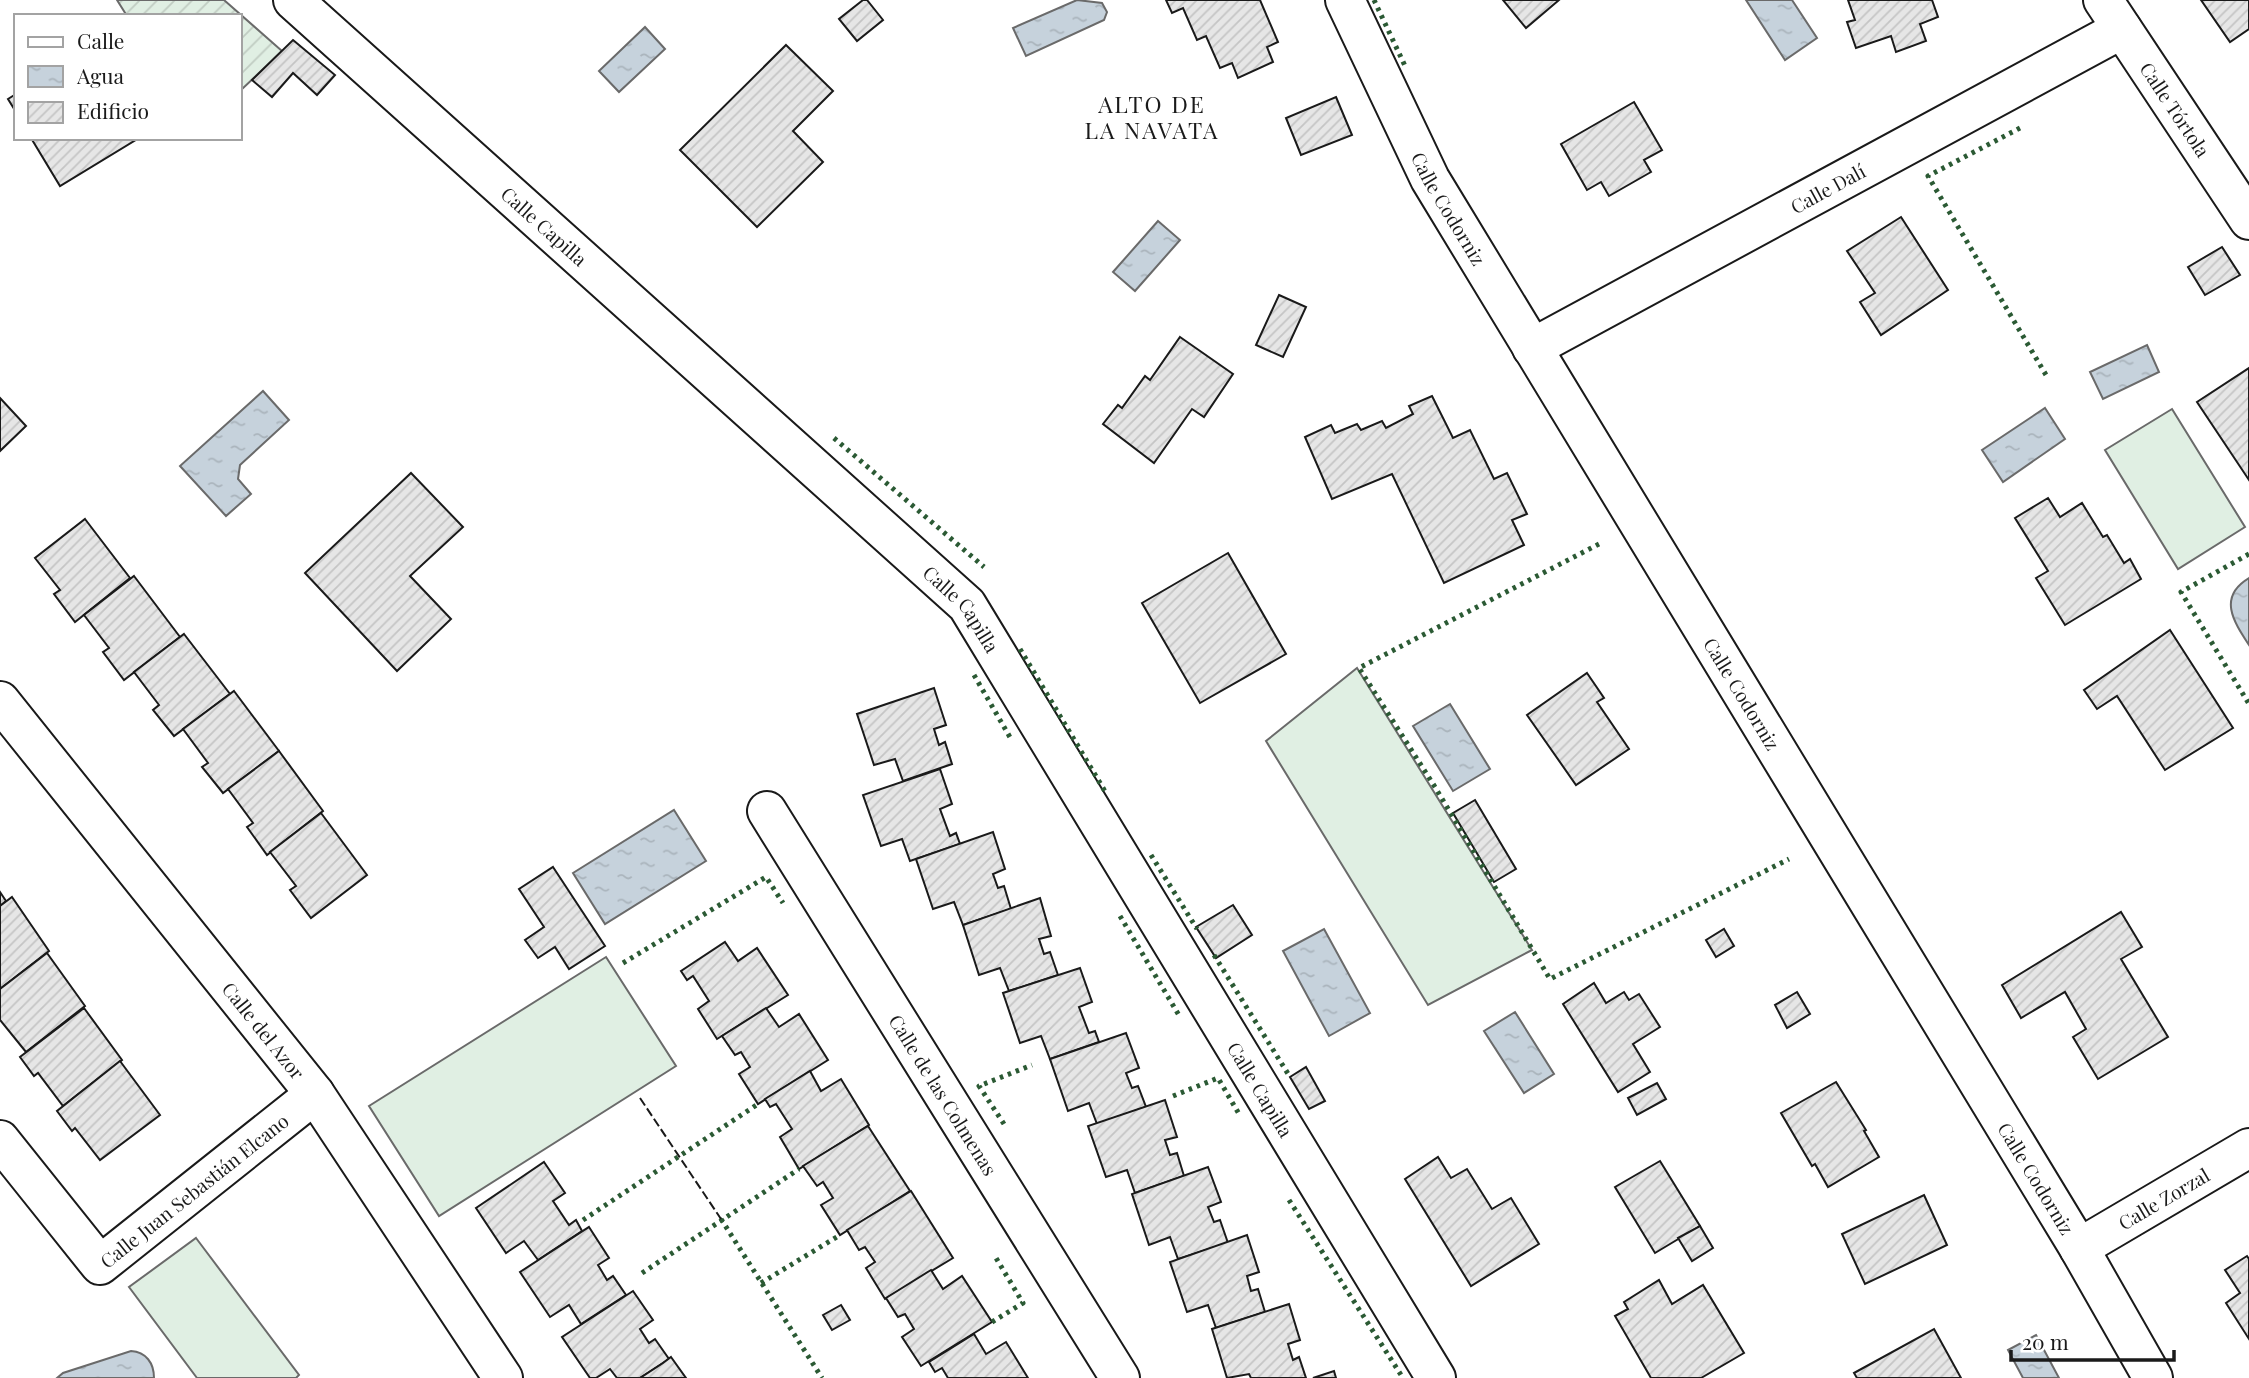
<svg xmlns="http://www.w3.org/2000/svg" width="2249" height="1378" font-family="'Playfair Display',serif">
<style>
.garden{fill:url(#garden-furrows);stroke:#6a6a6a;stroke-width:2}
.pitch{fill:#e0efe3;stroke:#6a6a6a;stroke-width:2}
.water{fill:url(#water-ripples);stroke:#6a6a6a;stroke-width:2}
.building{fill:url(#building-hatch);stroke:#1a1a1a;stroke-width:2}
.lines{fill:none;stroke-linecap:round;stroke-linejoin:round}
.street-casing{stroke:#1a1a1a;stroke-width:42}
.street{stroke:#fff;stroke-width:38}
.hedge{stroke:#2b5a34;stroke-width:5;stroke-dasharray:3.5 5;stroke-linecap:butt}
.fence{stroke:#1a1a1a;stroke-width:2;stroke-dasharray:9 3.5;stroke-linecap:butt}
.labels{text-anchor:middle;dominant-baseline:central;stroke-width:5;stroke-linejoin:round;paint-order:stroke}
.street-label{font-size:19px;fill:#1a1a1a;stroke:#fff}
.quarter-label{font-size:23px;letter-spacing:2px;fill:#1a1a1a;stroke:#fff}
</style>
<defs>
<pattern id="garden-furrows" width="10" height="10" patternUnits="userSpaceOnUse" patternTransform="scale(1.75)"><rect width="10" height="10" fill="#e0efe3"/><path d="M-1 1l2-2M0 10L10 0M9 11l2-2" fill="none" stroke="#c0ccc2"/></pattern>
<pattern id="water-ripples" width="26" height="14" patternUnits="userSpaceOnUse" patternTransform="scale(1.75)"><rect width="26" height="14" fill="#c6d2dc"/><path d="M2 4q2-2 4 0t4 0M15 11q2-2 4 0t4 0" fill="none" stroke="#aab4bc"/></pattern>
<pattern id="building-hatch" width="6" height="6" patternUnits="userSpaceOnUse" patternTransform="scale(1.75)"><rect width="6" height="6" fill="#e6e6e6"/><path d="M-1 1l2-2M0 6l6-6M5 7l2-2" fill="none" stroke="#c5c5c5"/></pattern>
</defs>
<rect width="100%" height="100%" fill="#fff"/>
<path class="garden" d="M 117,0 L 224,0 L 282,51 L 240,91 L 240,16 L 127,16 Z"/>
<g class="pitch">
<path d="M 2172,409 L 2245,527 L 2178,569 L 2105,450 Z"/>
<path d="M 1357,668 L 1532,950 L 1428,1005 L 1266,741 Z"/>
<path d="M 606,957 L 676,1066 L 439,1216 L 369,1106 Z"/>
<path d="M 196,1238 L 299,1375 L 296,1378 L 197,1378 L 129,1287 Z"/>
</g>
<g class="water">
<path d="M 1077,0 L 1102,3 L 1107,12 L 1104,20 L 1026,56 L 1013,28 Z"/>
<path d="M 1746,0 L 1792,0 L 1817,38 L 1785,60 Z"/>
<path d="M 645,27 L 665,49 L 619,92 L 599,71 Z"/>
<path d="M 1158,221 L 1180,240 L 1135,291 L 1113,272 Z"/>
<path d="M 2147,345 L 2159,372 L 2103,399 L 2090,372 Z"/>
<path d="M 263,391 L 289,420 L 240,465 L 238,479 L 251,494 L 226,516 L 180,466 Z"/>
<path d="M 2045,408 L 2065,439 L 2003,482 L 1982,450 Z"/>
<path d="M 2249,578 L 2249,645 C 2234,622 2217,597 2249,578 Z"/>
<path d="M 1450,704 L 1490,769 L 1453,791 L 1413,726 Z"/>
<path d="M 674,810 L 706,861 L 605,924 L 573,873 Z"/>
<path d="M 1324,929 L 1370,1013 L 1329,1036 L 1283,951 Z"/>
<path d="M 1515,1012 L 1554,1074 L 1524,1093 L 1484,1031 Z"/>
<path d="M 2036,1335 L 2059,1378 L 2023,1378 L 2008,1350 Z"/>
<path d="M 131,1351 C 146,1352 154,1363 154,1378 L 57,1378 L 63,1373 Z"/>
</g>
<g class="building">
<path d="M 863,0 L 867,0 L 883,20 L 857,41 L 839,19 Z"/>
<path d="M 1166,0 L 1260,0 L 1278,42 L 1267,47 L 1273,62 L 1238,78 L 1232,63 L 1220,68 L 1206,36 L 1197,40 L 1183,8 L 1172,13 Z"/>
<path d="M 1503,0 L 1559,0 L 1526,28 Z"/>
<path d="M 1848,0 L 1932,0 L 1938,17 L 1920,24 L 1926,41 L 1896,52 L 1891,36 L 1856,48 L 1847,22 L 1855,20 Z"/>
<path d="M 2201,0 L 2249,0 L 2249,29 L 2230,42 Z"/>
<path d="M 293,40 L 335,75 L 317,95 L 293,73 L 272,97 L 252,80 Z"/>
<path d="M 786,45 L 833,91 L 793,131 L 823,162 L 757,227 L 680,150 Z"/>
<path d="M 16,94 L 16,112 L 8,99 Z"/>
<path d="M 1336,97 L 1352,135 L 1301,155 L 1286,118 Z"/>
<path d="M 1634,102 L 1662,150 L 1644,160 L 1651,172 L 1609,196 L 1601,182 L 1587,190 L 1561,144 Z"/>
<path d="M 31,138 L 139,138 L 60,186 Z"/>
<path d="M 1901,217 L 1948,290 L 1881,335 L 1860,302 L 1875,293 L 1847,251 Z"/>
<path d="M 2222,247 L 2240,275 L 2205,295 L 2188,267 Z"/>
<path d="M 1279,295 L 1306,307 L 1283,357 L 1256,345 Z"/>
<path d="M 1180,337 L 1233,374 L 1204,417 L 1192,409 L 1154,463 L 1103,424 L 1118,405 L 1122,408 L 1145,376 L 1150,380 Z"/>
<path d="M 2249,368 L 2249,480 L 2197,402 Z"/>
<path d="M 1432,396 L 1453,438 L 1470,430 L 1494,479 L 1507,473 L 1527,514 L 1512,520 L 1524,545 L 1444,583 L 1392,474 L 1332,499 L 1305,437 L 1331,425 L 1335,433 L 1357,424 L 1361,430 L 1382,421 L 1386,428 L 1413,414 L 1409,406 Z"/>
<path d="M 0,398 L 26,426 L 0,451 Z"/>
<path d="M 411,473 L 463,527 L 410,576 L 451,619 L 397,671 L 305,573 Z"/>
<path d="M 2048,498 L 2060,517 L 2082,503 L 2103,537 L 2107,535 L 2124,563 L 2130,559 L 2141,579 L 2065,625 L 2036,578 L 2048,571 L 2015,518 Z"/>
<path d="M 85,519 L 130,578 L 75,622 L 54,594 L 60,590 L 35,558 Z"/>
<path d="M 1228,553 L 1286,654 L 1200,703 L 1142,603 Z"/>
<path d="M 134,576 L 180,637 L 124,680 L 103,652 L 109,648 L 84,615 Z"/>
<path d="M 2170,630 L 2233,728 L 2165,770 L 2117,696 L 2097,709 L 2084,690 Z"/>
<path d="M 184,634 L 230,694 L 174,736 L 153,710 L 159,705 L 134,672 Z"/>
<path d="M 1587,673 L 1604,698 L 1597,702 L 1629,749 L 1576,785 L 1527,715 Z"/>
<path d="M 934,688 L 946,725 L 934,729 L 939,745 L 945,742 L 952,764 L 903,781 L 895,759 L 874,765 L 857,714 Z"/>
<path d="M 234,691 L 279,751 L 223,793 L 202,767 L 208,763 L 183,729 Z"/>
<path d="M 279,751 L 323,811 L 267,855 L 247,827 L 253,823 L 228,789 Z"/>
<path d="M 940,769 L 952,804 L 940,809 L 950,836 L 956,833 L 960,844 L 910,861 L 902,839 L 881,846 L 863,795 Z"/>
<path d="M 1475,800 L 1516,869 L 1494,882 L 1453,813 Z"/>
<path d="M 321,813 L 367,875 L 311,918 L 290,890 L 296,886 L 270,852 Z"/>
<path d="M 993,832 L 1005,869 L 993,874 L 998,888 L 1004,886 L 1011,909 L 963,925 L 954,902 L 933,909 L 916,859 Z"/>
<path d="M 553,867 L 605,946 L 569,969 L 555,947 L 538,958 L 525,940 L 544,927 L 519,889 Z"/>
<path d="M 0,892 L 6,901 L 0,906 Z"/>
<path d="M 12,897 L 49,951 L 0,989 L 0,906 Z"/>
<path d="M 1040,898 L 1051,936 L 1039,939 L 1044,954 L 1050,952 L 1058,975 L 1009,991 L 1000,968 L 979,975 L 963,925 Z"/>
<path d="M 1233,905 L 1252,935 L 1216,958 L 1196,927 Z"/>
<path d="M 2121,912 L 2142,947 L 2121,959 L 2168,1037 L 2098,1079 L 2073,1037 L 2086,1029 L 2065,992 L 2021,1018 L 2002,985 Z"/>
<path d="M 1724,929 L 1734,946 L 1716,957 L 1706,940 Z"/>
<path d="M 725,942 L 738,961 L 757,948 L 788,995 L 717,1039 L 698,1009 L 709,1001 L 693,976 L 687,980 L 681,971 Z"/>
<path d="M 47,953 L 85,1006 L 26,1052 L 0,1020 L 0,989 Z"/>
<path d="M 1080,968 L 1092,1002 L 1079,1007 L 1089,1033 L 1095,1031 L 1099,1042 L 1050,1059 L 1041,1036 L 1020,1043 L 1003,993 Z"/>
<path d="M 1594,983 L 1606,1003 L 1624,992 L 1629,1000 L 1639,994 L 1660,1027 L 1633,1044 L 1650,1072 L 1618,1092 L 1563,1004 Z"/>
<path d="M 1797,992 L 1810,1014 L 1787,1028 L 1775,1005 Z"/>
<path d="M 84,1008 L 122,1060 L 63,1106 L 38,1073 L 34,1076 L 20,1057 Z"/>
<path d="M 766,1008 L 779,1027 L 799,1014 L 828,1060 L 758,1104 L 739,1074 L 750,1067 L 741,1052 L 735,1055 L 722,1036 Z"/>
<path d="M 1126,1033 L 1139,1068 L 1126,1073 L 1132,1088 L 1138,1086 L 1146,1107 L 1097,1124 L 1089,1103 L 1068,1111 L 1050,1059 Z"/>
<path d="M 120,1061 L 160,1115 L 100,1160 L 75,1128 L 72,1131 L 57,1111 Z"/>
<path d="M 1306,1067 L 1325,1101 L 1309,1109 L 1290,1077 Z"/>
<path d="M 810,1071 L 821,1091 L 841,1079 L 869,1125 L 799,1169 L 780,1137 L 792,1129 L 776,1104 L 770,1107 L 765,1099 Z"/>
<path d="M 1836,1082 L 1866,1130 L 1864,1131 L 1879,1157 L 1828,1187 L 1815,1164 L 1812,1166 L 1781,1113 Z"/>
<path d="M 1657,1083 L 1666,1099 L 1637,1115 L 1628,1098 Z"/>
<path d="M 1165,1100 L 1177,1137 L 1165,1140 L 1170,1155 L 1177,1153 L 1184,1176 L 1135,1193 L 1127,1170 L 1106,1177 L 1088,1126 Z"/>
<path d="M 868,1126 L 910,1191 L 840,1235 L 821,1205 L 833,1198 L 823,1182 L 817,1186 L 803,1166 Z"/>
<path d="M 1438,1157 L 1451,1178 L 1467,1169 L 1492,1209 L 1511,1198 L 1539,1244 L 1471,1286 L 1405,1179 Z"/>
<path d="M 1660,1161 L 1700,1226 L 1655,1253 L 1615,1187 Z"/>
<path d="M 544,1162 L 565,1193 L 553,1201 L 569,1225 L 576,1220 L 582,1231 L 538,1260 L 524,1241 L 506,1253 L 476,1208 Z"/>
<path d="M 1208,1167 L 1221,1202 L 1208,1207 L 1214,1222 L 1220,1220 L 1228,1243 L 1178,1259 L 1170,1237 L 1149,1245 L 1132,1194 Z"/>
<path d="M 911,1191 L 953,1258 L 885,1299 L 866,1268 L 875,1262 L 865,1247 L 859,1250 L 847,1230 Z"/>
<path d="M 1924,1195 L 1947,1245 L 1865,1284 L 1842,1234 Z"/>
<path d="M 1700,1226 L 1713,1248 L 1692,1261 L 1678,1238 Z"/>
<path d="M 589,1227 L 609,1258 L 598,1265 L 607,1280 L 613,1276 L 626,1295 L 581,1324 L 569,1305 L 550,1317 L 520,1272 Z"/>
<path d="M 1247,1235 L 1259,1272 L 1247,1276 L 1251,1291 L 1258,1289 L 1265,1312 L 1216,1328 L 1208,1305 L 1187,1312 L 1170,1262 Z"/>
<path d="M 2247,1256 L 2249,1259 L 2249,1339 L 2226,1303 L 2240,1293 L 2225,1270 Z"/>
<path d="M 931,1270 L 943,1289 L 962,1276 L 992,1322 L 921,1366 L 902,1337 L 914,1329 L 905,1314 L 898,1317 L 886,1298 Z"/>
<path d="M 1659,1280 L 1672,1304 L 1703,1285 L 1744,1353 L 1701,1378 L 1651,1378 L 1615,1316 L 1628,1309 L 1624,1302 Z"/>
<path d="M 633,1291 L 653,1320 L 640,1329 L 649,1343 L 655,1339 L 669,1359 L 640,1378 L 617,1378 L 610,1369 L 596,1378 L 590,1378 L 562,1337 Z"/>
<path d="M 1289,1304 L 1300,1340 L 1288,1344 L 1293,1360 L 1299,1357 L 1306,1378 L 1251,1378 L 1249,1374 L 1227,1378 L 1212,1329 Z"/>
<path d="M 841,1305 L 850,1320 L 832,1330 L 823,1315 Z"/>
<path d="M 1934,1329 L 1961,1378 L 1857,1378 L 1854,1373 Z"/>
<path d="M 974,1334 L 986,1354 L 1006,1342 L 1028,1378 L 948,1378 L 942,1368 L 935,1372 L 929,1362 Z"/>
<path d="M 671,1357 L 686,1378 L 640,1378 L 663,1363 Z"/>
<path d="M 1334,1371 L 1336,1378 L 1313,1378 Z"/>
</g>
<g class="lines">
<g class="street-casing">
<g id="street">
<path id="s1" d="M 293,0 L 967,605 L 1436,1378"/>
<path id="s2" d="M 1345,0 L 1430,179 L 2079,1248 L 2153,1378"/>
<path id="s3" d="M 2103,0 L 2249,220"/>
<path id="s4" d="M 1532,348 L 2122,29"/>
<path id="s5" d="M 0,701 L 315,1094 L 503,1378"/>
<path id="s6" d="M 767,811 L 1120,1378"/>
<path id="s7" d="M 0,1140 L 100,1265 L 315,1094"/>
<path id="s8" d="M 2079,1248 L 2249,1148"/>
</g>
</g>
<use href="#street" class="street"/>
<g class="hedge">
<path d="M 1374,0 L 1406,68"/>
<path d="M 2020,128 L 1928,176 L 2046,375"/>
<path d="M 834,438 L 984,567"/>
<path d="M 1599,544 L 1359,668 L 1435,787 L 1550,979 L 1789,859"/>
<path d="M 2249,554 L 2181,592 L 2249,704"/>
<path d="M 1020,649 L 1106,793"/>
<path d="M 974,675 L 1011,739"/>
<path d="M 1151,855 L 1197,929"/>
<path d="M 1120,916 L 1180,1017"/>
<path d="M 1214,955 L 1290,1077"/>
<path d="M 623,963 L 766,877 L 783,903"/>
<path d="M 1173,1096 L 1218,1078 L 1239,1114"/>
<path d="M 1004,1124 L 979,1086 L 1032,1065"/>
<path d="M 1289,1200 L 1403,1378"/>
<path d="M 721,1219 L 822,1378"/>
<path d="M 583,1220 L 758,1104"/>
<path d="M 642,1273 L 799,1169"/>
<path d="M 761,1283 L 840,1235"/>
<path d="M 992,1322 L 1023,1303 L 996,1258"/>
</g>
<path class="fence" d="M 640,1098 L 721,1219"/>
</g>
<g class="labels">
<g class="street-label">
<text stroke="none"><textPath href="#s3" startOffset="131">Calle Tórtola</textPath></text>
<text stroke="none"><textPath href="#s4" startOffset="336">Calle Dalí</textPath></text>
<text stroke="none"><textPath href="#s2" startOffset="233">Calle Codorniz</textPath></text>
<text stroke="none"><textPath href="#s1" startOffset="338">Calle Capilla</textPath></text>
<text stroke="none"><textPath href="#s1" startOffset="905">Calle Capilla</textPath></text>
<text stroke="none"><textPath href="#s2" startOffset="800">Calle Codorniz</textPath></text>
<text stroke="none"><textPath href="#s5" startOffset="422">Calle del Azor</textPath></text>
<text stroke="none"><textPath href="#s1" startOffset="1472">Calle Capilla</textPath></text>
<text stroke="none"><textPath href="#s6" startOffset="334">Calle de las Colmenas</textPath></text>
<text stroke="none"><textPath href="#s2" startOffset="1367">Calle Codorniz</textPath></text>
<text stroke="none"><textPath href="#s7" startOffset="280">Calle Juan Sebastián Elcano</textPath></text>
<text stroke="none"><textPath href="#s8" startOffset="98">Calle Zorzal</textPath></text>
</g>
<g class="quarter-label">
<text x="1152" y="103">ALTO DE<tspan x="1152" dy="26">LA NAVATA</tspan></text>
</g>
</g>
<rect x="14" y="14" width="228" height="126" fill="#ffffff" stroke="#a3a3a3" stroke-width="2"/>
<rect x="28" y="37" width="35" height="10" fill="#ffffff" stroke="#a3a3a3" stroke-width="2"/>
<text x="77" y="49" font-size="21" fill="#1a1a1a">Calle</text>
<rect x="28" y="66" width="35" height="21" fill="url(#water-ripples)" stroke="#a3a3a3" stroke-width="2"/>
<text x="77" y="84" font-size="21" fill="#1a1a1a">Agua</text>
<rect x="28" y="102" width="35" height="21" fill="url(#building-hatch)" stroke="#a3a3a3" stroke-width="2"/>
<text x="77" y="119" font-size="21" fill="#1a1a1a">Edificio</text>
<path d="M2011 1350v10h163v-10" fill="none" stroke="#1a1a1a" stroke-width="3.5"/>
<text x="2022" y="1350" font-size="21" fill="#1a1a1a" stroke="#ffffff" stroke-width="5" paint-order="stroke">20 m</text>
</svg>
